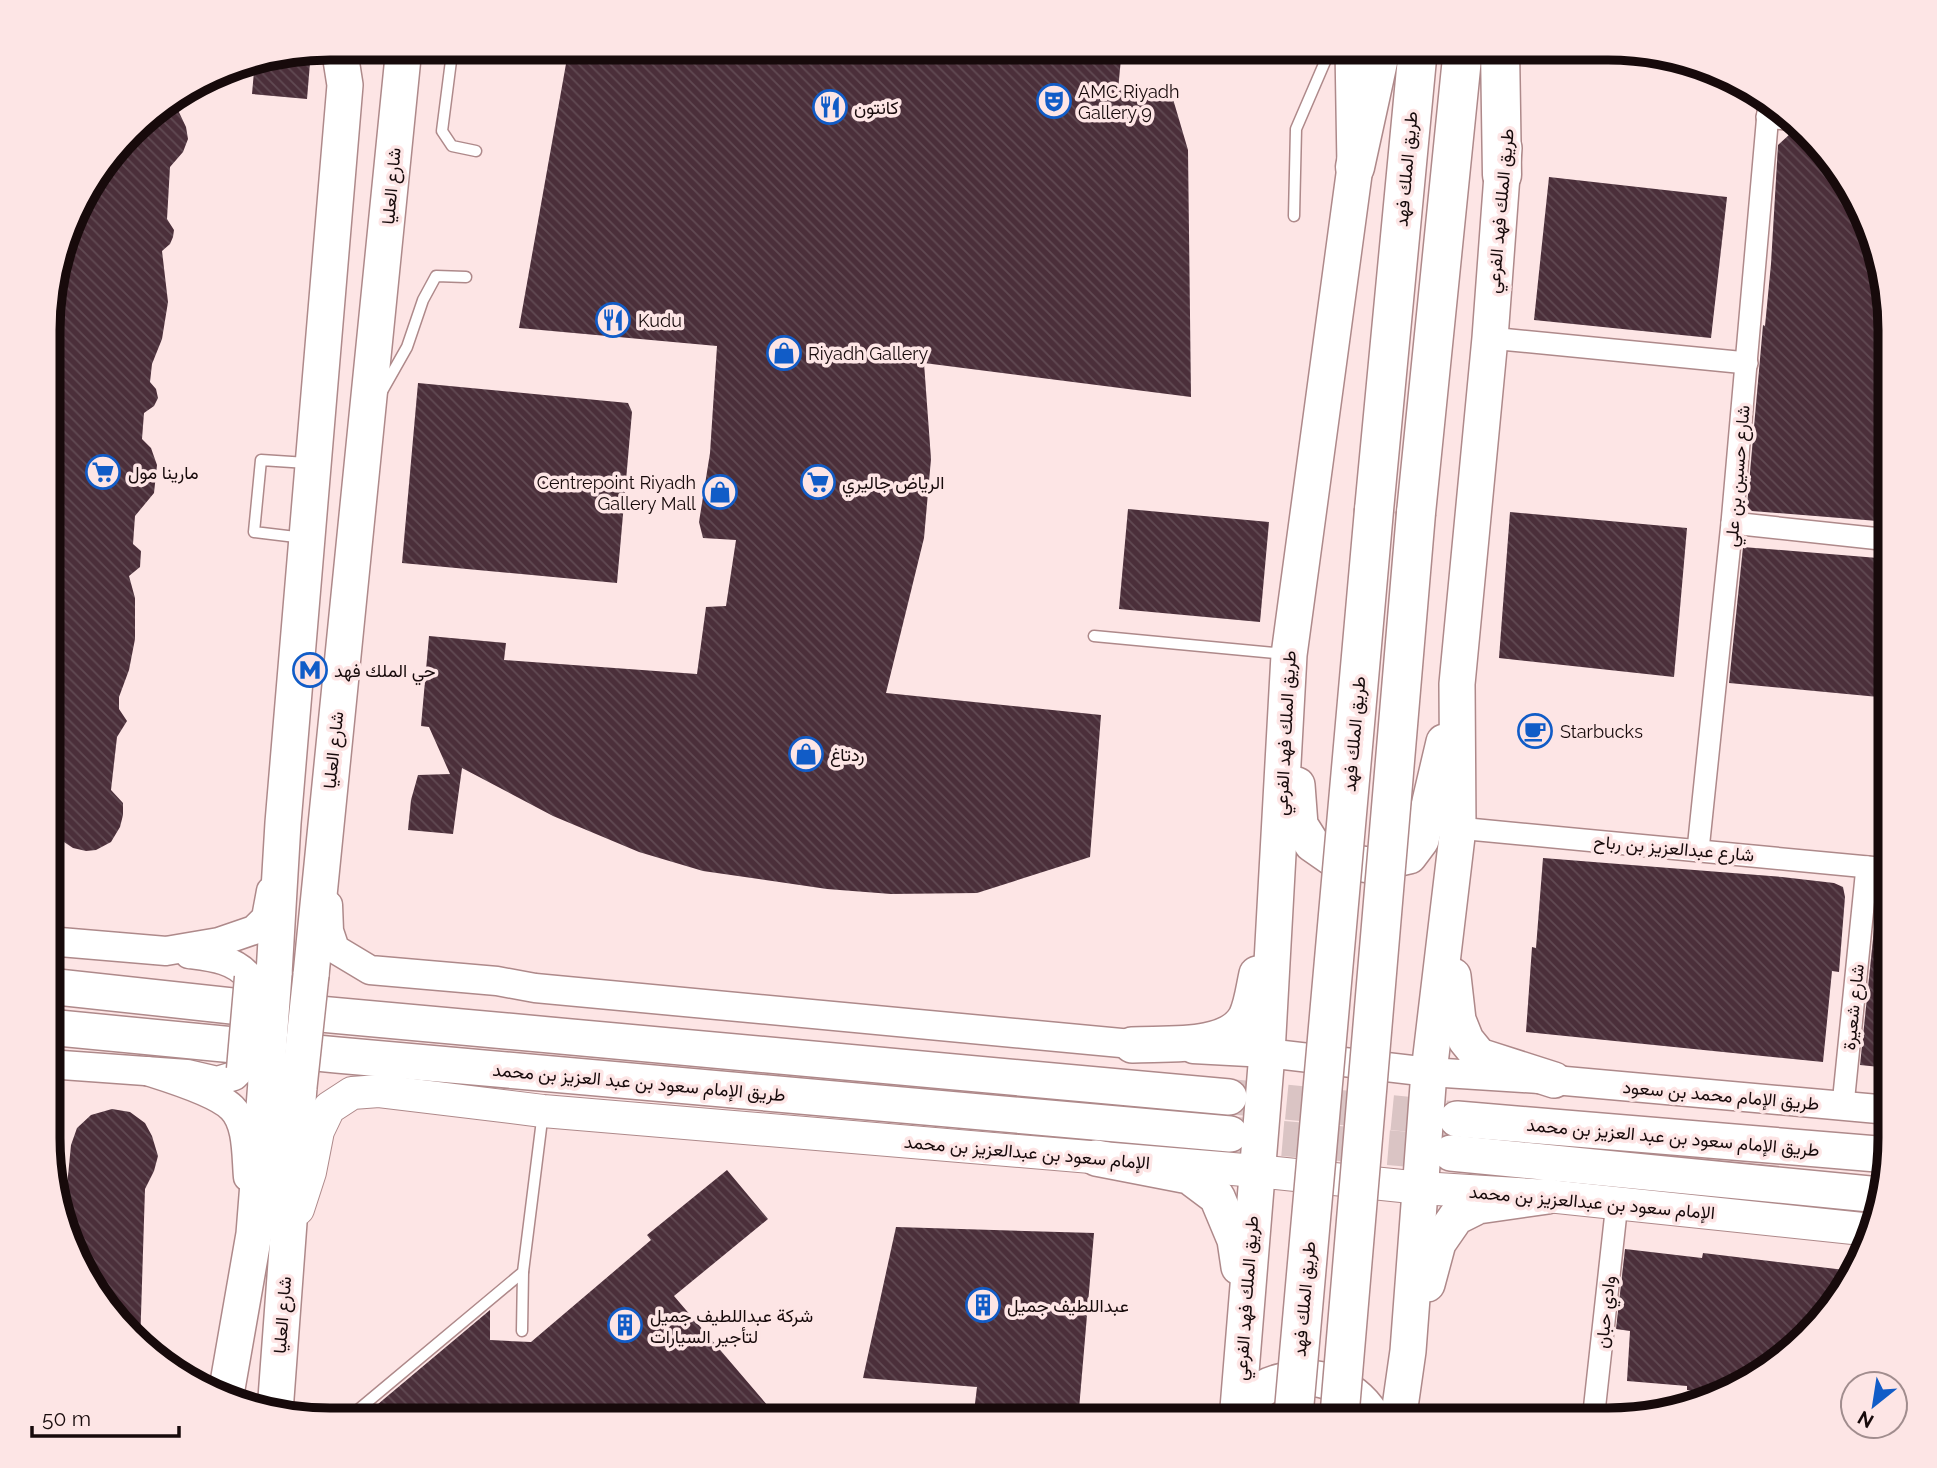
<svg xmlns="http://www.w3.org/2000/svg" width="1937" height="1468" font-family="Raleway,Vazirmatn,sans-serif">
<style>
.building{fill:url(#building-back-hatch)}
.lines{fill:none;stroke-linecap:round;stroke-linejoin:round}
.primary-tunnel{stroke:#dac4c4;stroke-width:35;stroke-dasharray:35 18;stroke-linecap:butt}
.service-casing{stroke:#ae898a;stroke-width:13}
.minor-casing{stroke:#ae898a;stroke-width:24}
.tertiary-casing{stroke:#ae898a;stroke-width:31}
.secondary-casing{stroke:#ae898a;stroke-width:34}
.primary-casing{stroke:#ae898a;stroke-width:38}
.motorway-casing{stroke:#ae898a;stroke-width:41}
.service{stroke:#fff;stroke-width:10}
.minor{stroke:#fff;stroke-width:21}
.tertiary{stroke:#fff;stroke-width:28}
.secondary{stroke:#fff;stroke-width:32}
.primary{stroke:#fff;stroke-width:35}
.motorway{stroke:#fff;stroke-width:38}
.tertiary-bridge-casing{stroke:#ae898a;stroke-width:31;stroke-linecap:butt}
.primary-bridge-casing{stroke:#ae898a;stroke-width:38;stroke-linecap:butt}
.motorway-bridge-casing{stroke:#ae898a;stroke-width:41;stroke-linecap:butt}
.tertiary-bridge{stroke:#fff;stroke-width:28}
.primary-bridge{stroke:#fff;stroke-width:35}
.motorway-bridge{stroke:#fff;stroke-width:38}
.labels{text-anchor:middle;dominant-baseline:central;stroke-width:7;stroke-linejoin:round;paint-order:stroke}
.poi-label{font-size:18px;fill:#170a0b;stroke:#fde5e5;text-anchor:start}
.street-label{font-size:18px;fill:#170a0b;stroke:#fde5e5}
.rim{fill:none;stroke:#170a0b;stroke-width:9}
</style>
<defs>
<pattern id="building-back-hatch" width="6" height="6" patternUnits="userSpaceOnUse" patternTransform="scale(1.75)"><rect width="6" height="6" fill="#4b2f3a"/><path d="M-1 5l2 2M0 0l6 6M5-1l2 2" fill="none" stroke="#614a53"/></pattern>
</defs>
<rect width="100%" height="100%" fill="#fde5e5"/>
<g class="building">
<path d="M 569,47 L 1122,48 L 1118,90 L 1173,99 L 1188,150 L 1191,397 L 924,363 L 931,459 L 924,538 L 886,693 L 1101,715 L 1090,857 L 977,893 L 891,894 L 827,889 L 703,871 L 639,852 L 553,816 L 462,768 L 453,834 L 408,830 L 411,800 L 418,775 L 450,774 L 429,727 L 421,726 L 429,636 L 506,643 L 504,660 L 697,674 L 706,607 L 726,606 L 736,540 L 703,538 L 699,522 L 710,453 L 717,346 L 519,328 Z"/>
<path d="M 255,60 L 310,63 L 307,99 L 252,94 Z"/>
<path d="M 168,103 L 177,108 L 186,127 L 188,139 L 183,152 L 170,167 L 167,219 L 174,230 L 173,237 L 170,244 L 162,251 L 168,302 L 162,339 L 152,364 L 150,382 L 156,389 L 158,398 L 154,406 L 144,413 L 142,439 L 151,448 L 157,465 L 154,493 L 135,516 L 133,544 L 141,551 L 140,567 L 129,576 L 135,598 L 135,639 L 129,670 L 119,697 L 119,709 L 127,721 L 117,737 L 111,790 L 123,803 L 123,815 L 120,827 L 111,842 L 96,850 L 86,851 L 73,848 L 61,840 L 54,828 L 49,828 L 50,292 L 85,189 L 144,117 Z"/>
<path d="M 1790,134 L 1808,135 L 1861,205 L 1890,329 L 1890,522 L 1752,511 L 1747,506 L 1763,325 L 1765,326 L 1771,264 L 1778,145 Z"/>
<path d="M 1549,177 L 1727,197 L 1711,338 L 1534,320 Z"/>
<path d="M 418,383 L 628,403 L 632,412 L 617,583 L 402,563 Z"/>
<path d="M 1128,509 L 1269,522 L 1260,622 L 1119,609 Z"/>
<path d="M 1510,512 L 1687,528 L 1674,677 L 1499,658 Z"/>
<path d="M 1743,547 L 1890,559 L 1889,698 L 1729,683 Z"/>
<path d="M 1543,858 L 1782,877 L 1834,883 L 1843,887 L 1845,897 L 1839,972 L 1832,971 L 1823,1062 L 1526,1032 L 1532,947 L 1536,948 Z"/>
<path d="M 1879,881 L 1889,882 L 1889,1068 L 1860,1065 Z"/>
<path d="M 112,1109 L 130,1112 L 145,1123 L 152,1136 L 158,1156 L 154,1171 L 145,1189 L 140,1346 L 77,1264 L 64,1217 L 71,1145 L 77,1128 L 91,1115 Z"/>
<path d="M 727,1170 L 768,1219 L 674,1296 L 780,1420 L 359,1420 L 490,1310 L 490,1340 L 531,1342 L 651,1240 L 647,1235 Z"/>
<path d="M 896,1227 L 1094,1233 L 1078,1421 L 973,1420 L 977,1387 L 863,1378 Z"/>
<path d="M 1625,1249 L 1702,1258 L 1703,1253 L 1853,1271 L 1820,1324 L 1732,1392 L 1723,1394 L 1687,1390 L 1687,1386 L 1627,1381 L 1630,1331 L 1616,1329 Z"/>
</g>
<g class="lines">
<g class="primary-tunnel">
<path d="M 1234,1097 L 1457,1119"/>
<path d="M 1230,1134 L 1451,1153"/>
</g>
<g class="service-casing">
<g id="service">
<path d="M 450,47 L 452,53 L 442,131 L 452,146 L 476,151"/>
<path d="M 1294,216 L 1296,129 L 1327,57 L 1338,48"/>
<path d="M 381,393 L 407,347 L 423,300 L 436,276 L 466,277"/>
<path d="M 304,538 L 254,532 L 261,460 L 307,463"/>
<path d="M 1094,636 L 1286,654"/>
<path d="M 522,1331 L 523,1272"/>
<path d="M 282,1407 L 347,1419 L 523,1272 L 543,1112"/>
</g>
</g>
<g class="minor-casing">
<g id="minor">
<path d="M 1767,117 L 1796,120"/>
<path d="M 1490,338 L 1747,363"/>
<path d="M 1732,523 L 1890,540"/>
<path d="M 1458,828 L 1889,869"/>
<path d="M 1698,850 L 1732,523 L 1769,102"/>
<path d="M 1843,1105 L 1867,867"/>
<path d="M 1593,1416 L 1620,1418"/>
<path d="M 1593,1421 L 1617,1203"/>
</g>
</g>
<g class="tertiary-casing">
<g id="tertiary">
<path d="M 328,905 L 329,931 L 335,949 L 370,970 L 497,981 L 535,988 L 1153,1046"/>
<path d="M 48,941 L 166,951 L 219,942 L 254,930 L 266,918 L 271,891"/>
<path d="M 189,954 C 212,957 234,959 249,977"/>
<path d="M 1193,1049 L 1267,1053 L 1429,1072 L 1554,1080 L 1889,1110"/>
<path d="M 48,1064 L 187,1074 L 217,1081 L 234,1076 L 241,1069"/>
<path d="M 147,1071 C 169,1078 216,1092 232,1108 C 248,1124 246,1156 248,1177"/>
</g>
</g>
<g class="secondary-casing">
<path id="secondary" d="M 298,1209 L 310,1172 L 318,1131 L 329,1108 L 352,1093 L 379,1091 L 543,1111 L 1256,1171 L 1421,1188 L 1548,1196 L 1872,1230"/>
</g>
<g class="primary-casing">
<g id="primary">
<path d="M 1297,785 L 1300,825 L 1312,844 L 1335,860 L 1369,865 L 1409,856 L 1421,840 L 1444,742"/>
<path d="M 274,974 L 283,823 L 345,85 L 339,47"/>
<path d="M 311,975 L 404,47"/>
<path d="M 1453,976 L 1458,1020 L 1466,1040 L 1479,1056 L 1554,1080"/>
<path d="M 48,986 L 232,1006 L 1229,1097"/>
<path d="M 48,1027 L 337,1055 L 1230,1134"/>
<path d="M 1132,1045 C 1165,1043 1228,1050 1246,1017 C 1252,1005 1254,987 1257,974"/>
<path d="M 1457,1119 L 1889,1155"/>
<path d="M 1451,1153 L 1880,1195"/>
<path d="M 1096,1158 L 1189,1176 L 1217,1197 L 1235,1240 L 1239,1267"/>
<path d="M 1427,1284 L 1438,1243 L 1456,1217 L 1478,1206 L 1548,1196"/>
<path d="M 225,1400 L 254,1234 L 266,1082"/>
<path d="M 275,1412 L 299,1087"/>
<path d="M 1237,1421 L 1267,1053 L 1289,655 L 1355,167 L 1353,48"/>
<path d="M 1243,1421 C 1245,1413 1249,1401 1254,1396 C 1261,1388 1274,1383 1283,1381 C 1320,1371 1357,1387 1375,1421"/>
<path d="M 1398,1421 L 1408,1351 L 1429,1072 L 1458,828 L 1457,684 L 1490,338 L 1504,148"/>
</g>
</g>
<g class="motorway-casing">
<g id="motorway">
<path d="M 1500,48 L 1502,175"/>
<path d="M 1355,167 L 1381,48"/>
<path d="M 1374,510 L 1418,48"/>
<path d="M 1416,513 L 1463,48"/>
</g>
</g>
<use href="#service" class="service"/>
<use href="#minor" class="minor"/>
<use href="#tertiary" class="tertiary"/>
<use href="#secondary" class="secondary"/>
<use href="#primary" class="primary"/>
<use href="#motorway" class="motorway"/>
<g class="tertiary-bridge-casing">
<path id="tertiary-bridge" d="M 241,1069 L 249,977"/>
</g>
<g class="primary-bridge-casing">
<g id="primary-bridge">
<path d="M 266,1082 L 274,974"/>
<path d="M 299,1087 L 311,975"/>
</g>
</g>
<g class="motorway-bridge-casing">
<g id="motorway-bridge">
<path d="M 1293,1421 L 1374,510"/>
<path d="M 1339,1421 L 1416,513"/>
</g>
</g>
<use href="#tertiary-bridge" class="tertiary-bridge"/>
<use href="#primary-bridge" class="primary-bridge"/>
<use href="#motorway-bridge" class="motorway-bridge"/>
</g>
<defs>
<g id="theatre-ring" transform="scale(1.75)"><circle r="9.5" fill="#fde5e5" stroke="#115cc7" stroke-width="1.5"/><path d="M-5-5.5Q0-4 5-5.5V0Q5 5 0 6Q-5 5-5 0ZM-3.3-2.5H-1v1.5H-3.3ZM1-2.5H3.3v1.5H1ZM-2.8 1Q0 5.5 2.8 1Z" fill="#115cc7"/></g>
<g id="restaurant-ring" transform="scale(1.75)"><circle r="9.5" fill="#fde5e5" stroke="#115cc7" stroke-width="1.5"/><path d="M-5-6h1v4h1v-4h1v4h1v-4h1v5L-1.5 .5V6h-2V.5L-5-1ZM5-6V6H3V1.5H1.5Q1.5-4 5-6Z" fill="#115cc7"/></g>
<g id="shop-ring" transform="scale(1.75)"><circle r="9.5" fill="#fde5e5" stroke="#115cc7" stroke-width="1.5"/><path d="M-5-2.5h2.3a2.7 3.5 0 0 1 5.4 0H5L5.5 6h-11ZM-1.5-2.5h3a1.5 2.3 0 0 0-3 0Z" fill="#115cc7"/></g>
<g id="supermarket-ring" transform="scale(1.75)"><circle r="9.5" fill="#fde5e5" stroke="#115cc7" stroke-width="1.5"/><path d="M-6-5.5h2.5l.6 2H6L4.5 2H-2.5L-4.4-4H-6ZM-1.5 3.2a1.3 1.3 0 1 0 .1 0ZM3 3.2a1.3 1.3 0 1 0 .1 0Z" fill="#115cc7"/></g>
<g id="metro-ring" transform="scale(1.75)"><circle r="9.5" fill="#fde5e5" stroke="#115cc7" stroke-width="1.5"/><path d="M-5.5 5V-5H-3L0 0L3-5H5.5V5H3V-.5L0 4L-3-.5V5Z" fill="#115cc7"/></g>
<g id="cafe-ring" transform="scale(1.75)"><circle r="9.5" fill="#fde5e5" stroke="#115cc7" stroke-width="1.5"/><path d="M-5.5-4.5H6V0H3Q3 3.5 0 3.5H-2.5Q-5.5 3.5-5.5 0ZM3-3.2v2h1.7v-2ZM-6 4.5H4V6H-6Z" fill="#115cc7"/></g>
<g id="building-ring" transform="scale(1.75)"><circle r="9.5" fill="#fde5e5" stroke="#115cc7" stroke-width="1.5"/><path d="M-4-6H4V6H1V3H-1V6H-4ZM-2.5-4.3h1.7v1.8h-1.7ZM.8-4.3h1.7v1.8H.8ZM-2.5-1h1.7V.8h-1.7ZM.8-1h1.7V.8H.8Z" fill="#115cc7"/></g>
</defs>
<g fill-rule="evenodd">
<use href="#theatre-ring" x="1054" y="101"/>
<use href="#restaurant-ring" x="830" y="107"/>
<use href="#restaurant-ring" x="613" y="320"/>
<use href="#shop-ring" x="784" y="353"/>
<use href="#supermarket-ring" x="103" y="472"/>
<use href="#supermarket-ring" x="818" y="482"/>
<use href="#shop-ring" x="720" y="492"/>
<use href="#metro-ring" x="310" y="670"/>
<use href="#cafe-ring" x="1535" y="731"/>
<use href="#shop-ring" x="806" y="754"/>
<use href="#building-ring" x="983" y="1305"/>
<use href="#building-ring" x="625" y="1325"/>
</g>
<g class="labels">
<g class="poi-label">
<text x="1078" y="91">AMC Riyadh<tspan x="1078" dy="21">Gallery 9</tspan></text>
<text x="854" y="107">كانتون</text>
<text x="638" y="320">Kudu</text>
<text x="808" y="353">Riyadh Gallery</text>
<text x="128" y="472">مارينا مول</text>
<text x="696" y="482" text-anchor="end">Centrepoint Riyadh<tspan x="696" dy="21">Gallery Mall</tspan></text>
<text x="842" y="482">الرياض جاليري</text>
<text x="334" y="670">حي الملك فهد</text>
<text x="1560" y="731">Starbucks</text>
<text x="830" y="754">ردتاغ</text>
<text x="1007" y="1305">عبداللطيف جميل</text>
<text x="650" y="1315">شركة عبداللطيف جميل<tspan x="650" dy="21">لتأجير السيارات</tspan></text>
</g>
<g class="street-label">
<text transform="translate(1406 169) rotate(-85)">طريق الملك فهد</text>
<text transform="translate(391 186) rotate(-85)">شارع العليا</text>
<text transform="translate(1500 211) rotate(-85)">طريق الملك فهد الفرعي</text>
<text transform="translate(1737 476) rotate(-85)">شارع حسين بن علي</text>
<text transform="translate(1285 733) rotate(-87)">طريق الملك فهد الفرعي</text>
<text transform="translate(1354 734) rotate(-85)">طريق الملك فهد</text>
<text transform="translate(333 750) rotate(-84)">شارع العليا</text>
<text transform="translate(1674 848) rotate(5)">شارع عبدالعزيز بن رباح</text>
<text transform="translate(1853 1007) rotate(-84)">شارع شعيرة</text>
<text transform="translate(639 1082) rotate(5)">طريق الإمام سعود بن عبد العزيز بن محمد</text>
<text transform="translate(1721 1095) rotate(5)">طريق الإمام محمد بن سعود</text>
<text transform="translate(1673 1137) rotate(5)">طريق الإمام سعود بن عبد العزيز بن محمد</text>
<text transform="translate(1027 1152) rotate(5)">الإمام سعود بن عبدالعزيز بن محمد</text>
<text transform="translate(1592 1202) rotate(5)">الإمام سعود بن عبدالعزيز بن محمد</text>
<text transform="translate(1246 1298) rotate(-86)">طريق الملك فهد الفرعي</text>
<text transform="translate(1304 1299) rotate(-85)">طريق الملك فهد</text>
<text transform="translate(1605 1312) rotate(-84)">وادي حبان</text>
<text transform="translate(282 1315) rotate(-86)">شارع العليا</text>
</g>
</g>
<path d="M0 0H1937V1468H0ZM330 60H1608A270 270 0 0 1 1878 330V1138A270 270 0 0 1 1608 1408H330A270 270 0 0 1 60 1138V330A270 270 0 0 1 330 60Z" fill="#fde5e5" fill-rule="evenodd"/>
<path class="rim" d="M330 60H1608A270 270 0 0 1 1878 330V1138A270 270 0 0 1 1608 1408H330A270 270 0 0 1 60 1138V330A270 270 0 0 1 330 60Z"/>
<g transform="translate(1874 1405) rotate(210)"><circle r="33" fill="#fde5e5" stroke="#a18d8e" stroke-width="2"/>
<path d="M0-5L12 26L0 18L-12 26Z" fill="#115cc7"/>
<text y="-10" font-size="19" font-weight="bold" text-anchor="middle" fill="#170a0b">N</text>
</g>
<path d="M32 1426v10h147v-10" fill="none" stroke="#170a0b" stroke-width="3.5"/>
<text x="42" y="1426" font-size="21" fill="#170a0b" stroke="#fde5e5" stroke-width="5" paint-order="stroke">50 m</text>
</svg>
